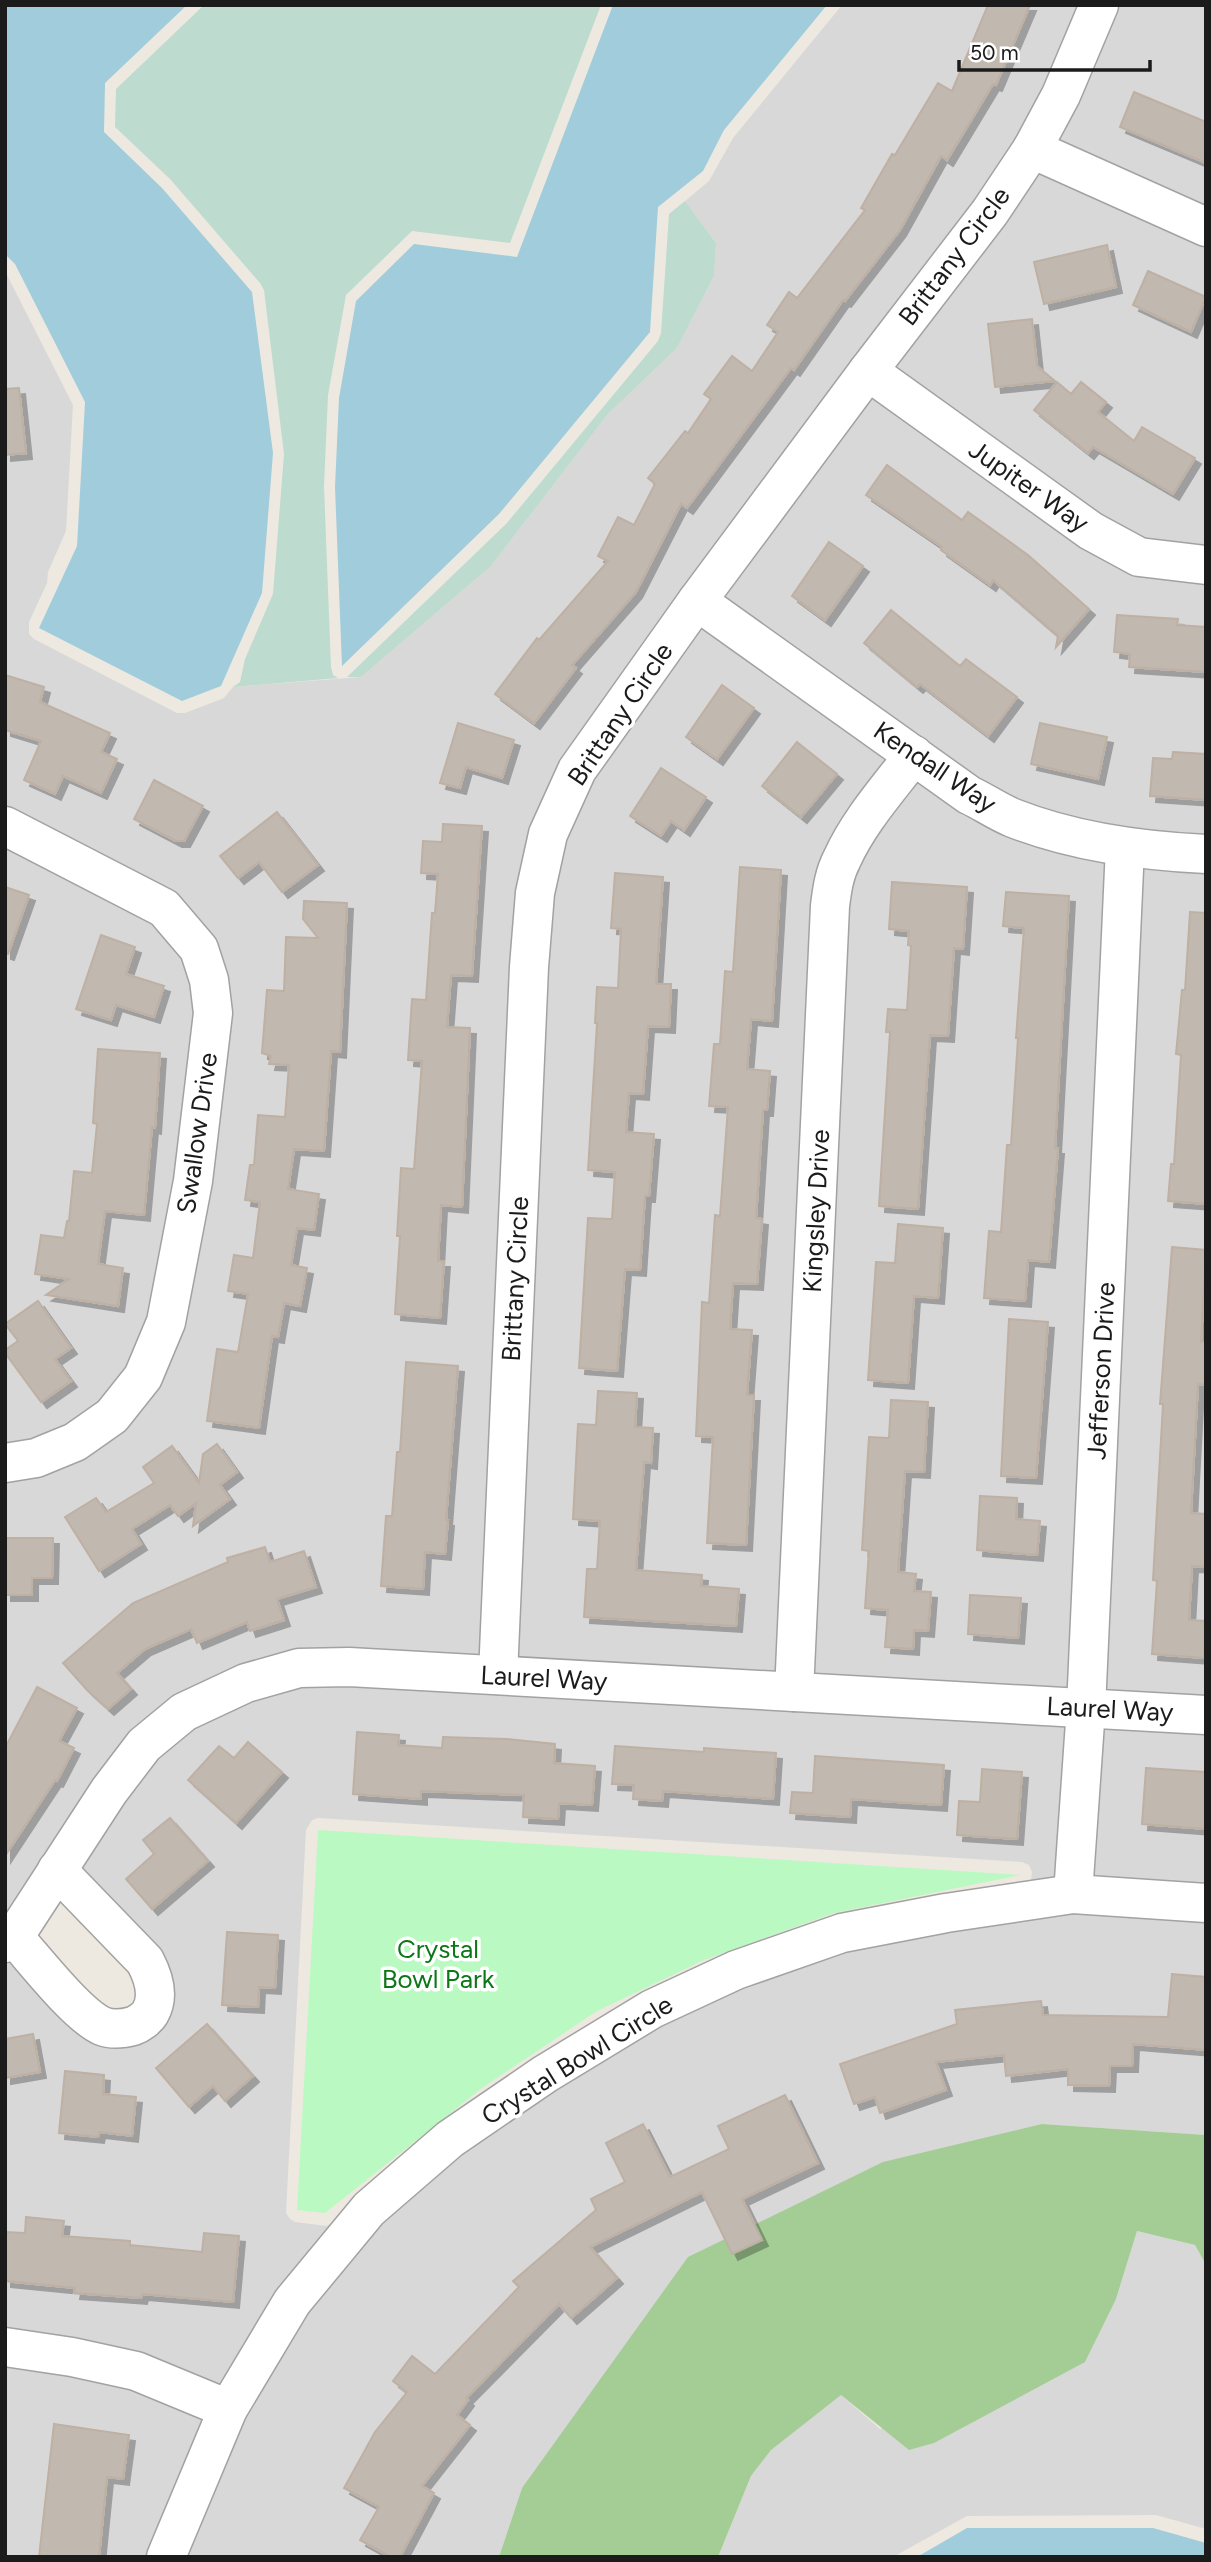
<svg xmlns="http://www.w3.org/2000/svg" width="1211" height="2562" font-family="Figtree,sans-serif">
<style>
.residential{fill:#d9d8d8}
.forest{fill:#a4cd95}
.wetland{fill:#bddbce}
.park{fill:#bbf9c2}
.water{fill:#a0ccdb}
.building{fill:#c1b8b0;stroke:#beb0a3;stroke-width:2;filter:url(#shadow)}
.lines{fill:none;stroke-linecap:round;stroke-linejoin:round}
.minor-casing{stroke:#a2a2a2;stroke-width:41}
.minor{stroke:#fff;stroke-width:38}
.labels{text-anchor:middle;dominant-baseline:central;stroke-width:7;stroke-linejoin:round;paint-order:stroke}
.street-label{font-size:26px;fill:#1b1b1b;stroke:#fff}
.park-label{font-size:26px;fill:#0b7717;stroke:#fff}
</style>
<defs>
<filter id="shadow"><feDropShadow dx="6" dy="6" stdDeviation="0" flood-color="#0004"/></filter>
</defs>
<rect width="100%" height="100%" fill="#ede9e0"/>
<g class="residential">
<path d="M 842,5 L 1085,5 L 1026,131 L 541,817 L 486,1660 L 179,1699 L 5,1926 L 5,1478 L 155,1383 L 212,944 L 5,810 L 5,271 L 73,405 L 66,531 L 48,572 L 47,583 L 29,622 L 29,634 L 34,639 L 177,713 L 185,713 L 224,698 L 233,687 L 361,677 L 490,567 L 608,414 L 677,348 L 714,276 L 716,243 L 685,201 L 709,181 L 733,138 Z"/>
<path d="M 1114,5 L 1206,5 L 1206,211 L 1051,142 Z"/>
<path d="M 1036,167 L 1206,243 L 1206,550 L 1143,542 L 1098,518 L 888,367 Z"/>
<path d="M 870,390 L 1206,580 L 1206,840 L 1065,820 L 976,782 L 717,598 Z"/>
<path d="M 700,621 L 894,758 L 841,832 L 781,1677 L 512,1662 L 542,967 L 560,839 L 588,778 Z"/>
<path d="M 916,774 L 1111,859 L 1074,1692 L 807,1678 L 843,907 L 852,867 Z"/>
<path d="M 5,842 L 156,921 L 188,957 L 200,1013 L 153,1318 L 132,1369 L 104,1404 L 70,1429 L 5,1448 Z"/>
<path d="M 1137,864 L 1206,869 L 1206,1700 L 1100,1694 Z"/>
<path d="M 300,1683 L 1072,1722 L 1061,1881 L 1026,1886 L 1031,1880 L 1032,1872 L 1029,1865 L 1022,1862 L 318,1818 L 312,1820 L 306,1830 L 286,2213 L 290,2219 L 295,2222 L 327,2226 L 355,2205 L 223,2392 L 5,2333 L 5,1961 L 12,1956 L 82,2032 L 159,2024 L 75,1869 L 153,1756 L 190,1725 L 250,1697 Z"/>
<path d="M 1098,1723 L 1206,1730 L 1206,1889 L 1087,1880 Z"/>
<path d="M 1073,1909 L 1206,1918 L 1206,2135 L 1042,2124 L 522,2488 L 499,2557 L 180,2557 L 234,2428 L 303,2311 L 377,2220 L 457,2151 L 658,2023 L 740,1984 L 845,1947 Z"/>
<path d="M 1137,2231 L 1195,2245 L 1206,2265 L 1206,2529 L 1156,2515 L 967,2516 L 893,2557 L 718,2557 L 751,2476 L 771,2449 L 812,2416 L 841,2395 L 880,2429 L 1116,2299 Z"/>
<path d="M 5,2362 L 132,2385 L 210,2418 L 152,2557 L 5,2557 Z"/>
</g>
<path class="forest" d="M 1042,2124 L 1206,2135 L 1206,2265 L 1195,2245 L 1137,2231 L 1116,2299 L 1085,2362 L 934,2443 L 909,2450 L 841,2395 L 771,2450 L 751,2476 L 718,2557 L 499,2557 L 522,2488 L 688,2257 L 883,2162 Z"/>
<g class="wetland">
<path d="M 204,5 L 601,5 L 510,243 L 412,231 L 346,295 L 328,395 L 324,486 L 331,667 L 333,675 L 338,678 L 233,687 L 240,682 L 245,659 L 273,594 L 284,454 L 264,290 L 260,283 L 170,179 L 115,127 L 116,89 Z"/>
<path d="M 685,201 L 716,243 L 714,276 L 677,348 L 608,414 L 490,567 L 361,677 L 347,677 L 507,523 L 658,341 L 661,333 L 669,214 Z"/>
</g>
<path class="park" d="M 318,1830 L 1021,1875 L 834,1913 L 704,1960 L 597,2011 L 482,2088 L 325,2213 L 297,2210 Z"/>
<g class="water">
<path d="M 5,5 L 187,5 L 105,83 L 104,132 L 162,188 L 252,292 L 273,453 L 262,593 L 221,686 L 182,701 L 39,628 L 77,546 L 85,402 L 15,264 L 5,254 Z"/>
<path d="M 613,5 L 827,5 L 724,130 L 703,171 L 658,207 L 650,332 L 499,514 L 342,666 L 335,487 L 339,398 L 356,301 L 414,244 L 517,257 Z"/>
<path d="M 967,2528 L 1153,2528 L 1206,2543 L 1206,2557 L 917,2557 Z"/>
</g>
<g class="building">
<path d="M 988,5 L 1030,5 L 996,85 L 993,84 L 947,160 L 941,156 L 900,230 L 845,301 L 843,300 L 794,370 L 791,368 L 687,508 L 681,504 L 636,592 L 572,665 L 576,668 L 534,723 L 495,694 L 537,638 L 539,640 L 608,561 L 598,556 L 618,517 L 634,525 L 655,484 L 648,478 L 685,431 L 688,433 L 711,399 L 704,394 L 732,356 L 752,371 L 778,332 L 767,325 L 789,292 L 797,298 L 865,210 L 861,208 L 892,154 L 895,155 L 938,83 L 952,91 Z"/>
<path d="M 1134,92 L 1206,122 L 1206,163 L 1120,127 Z"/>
<path d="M 1107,245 L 1116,287 L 1044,304 L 1034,262 Z"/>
<path d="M 1148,271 L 1206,297 L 1191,332 L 1133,305 Z"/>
<path d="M 1032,319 L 1037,366 L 1055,381 L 995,387 L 988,324 Z"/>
<path d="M 1057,382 L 1071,394 L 1081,382 L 1106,402 L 1098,412 L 1134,441 L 1142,427 L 1195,458 L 1173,494 L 1093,447 L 1088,453 L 1034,410 Z"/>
<path d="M 19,388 L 26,453 L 5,455 L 5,389 Z"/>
<path d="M 887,465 L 962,520 L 968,512 L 1028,555 L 1089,609 L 1056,647 L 1058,636 L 993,580 L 990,585 L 941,550 L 942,547 L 866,495 Z"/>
<path d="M 829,542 L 863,566 L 825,620 L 792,596 Z"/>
<path d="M 891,610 L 960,666 L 966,659 L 1017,697 L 988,736 L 920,684 L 917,687 L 864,643 Z"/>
<path d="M 1117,615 L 1178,619 L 1177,625 L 1206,627 L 1206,672 L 1129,667 L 1130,654 L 1114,652 Z"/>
<path d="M 5,675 L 44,687 L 40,702 L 110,733 L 101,752 L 117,759 L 101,793 L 63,776 L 55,794 L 24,780 L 41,741 L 5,730 Z"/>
<path d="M 722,685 L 754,708 L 717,759 L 686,737 Z"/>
<path d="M 458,723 L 514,740 L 502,778 L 466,767 L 460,788 L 440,783 Z"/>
<path d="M 1040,723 L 1107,737 L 1098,779 L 1031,764 Z"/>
<path d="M 797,742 L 837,774 L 801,817 L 762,786 Z"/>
<path d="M 1173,752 L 1206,754 L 1206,800 L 1150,796 L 1153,758 L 1172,759 Z"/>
<path d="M 661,768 L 706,797 L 684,830 L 671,821 L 661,836 L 630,816 Z"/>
<path d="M 154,780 L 203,806 L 184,841 L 176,841 L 134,819 Z"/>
<path d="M 277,812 L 318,865 L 282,892 L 259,862 L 238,878 L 220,856 Z"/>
<path d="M 443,824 L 482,826 L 472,976 L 451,975 L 447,1027 L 470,1028 L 462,1207 L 441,1205 L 438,1261 L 444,1261 L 440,1318 L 395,1314 L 400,1236 L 397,1236 L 401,1168 L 414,1169 L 422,1061 L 408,1060 L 412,999 L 426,1000 L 432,913 L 435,913 L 438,874 L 421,873 L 423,841 L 442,842 Z"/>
<path d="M 740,867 L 781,870 L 772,1021 L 751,1019 L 747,1069 L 770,1071 L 767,1110 L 763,1110 L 756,1218 L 762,1219 L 757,1284 L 733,1283 L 730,1329 L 752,1330 L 747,1395 L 754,1395 L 746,1545 L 707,1543 L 713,1437 L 696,1436 L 702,1302 L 709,1303 L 715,1215 L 720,1216 L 728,1107 L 709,1106 L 714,1044 L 720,1044 L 725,971 L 733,972 Z"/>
<path d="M 615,873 L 663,877 L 656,984 L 671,984 L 669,1027 L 648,1026 L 643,1094 L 629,1093 L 626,1132 L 654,1134 L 649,1196 L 645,1196 L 640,1270 L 625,1269 L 617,1371 L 579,1368 L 588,1218 L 612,1219 L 615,1172 L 588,1170 L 597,1023 L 595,1023 L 597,987 L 618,988 L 621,929 L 611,928 Z"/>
<path d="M 892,882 L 967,887 L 963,949 L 954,948 L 948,1036 L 930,1035 L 918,1209 L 879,1206 L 890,1032 L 886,1032 L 888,1009 L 907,1010 L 911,946 L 908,945 L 909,931 L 889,929 Z"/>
<path d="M 5,887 L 29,895 L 8,954 L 5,953 Z"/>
<path d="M 1006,892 L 1069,896 L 1055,1148 L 1058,1148 L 1049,1262 L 1028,1260 L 1025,1301 L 984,1298 L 989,1231 L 1001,1232 L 1007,1145 L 1011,1145 L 1018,1038 L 1016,1038 L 1024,928 L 1003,926 Z"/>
<path d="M 304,901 L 347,903 L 340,1052 L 331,1051 L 324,1151 L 294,1149 L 288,1189 L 319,1194 L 314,1230 L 297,1228 L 291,1265 L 307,1268 L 300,1306 L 284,1303 L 278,1337 L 272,1336 L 259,1428 L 207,1421 L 217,1349 L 238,1352 L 248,1294 L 228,1291 L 234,1255 L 253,1258 L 260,1202 L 245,1200 L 250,1165 L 254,1165 L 258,1115 L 285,1117 L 289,1065 L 269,1064 L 271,1056 L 262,1053 L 267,990 L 284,991 L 286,937 L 318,938 L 303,919 Z"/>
<path d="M 1190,912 L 1206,913 L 1206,1204 L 1168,1201 L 1171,1164 L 1174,1164 L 1181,1055 L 1176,1054 L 1182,990 L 1185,990 Z"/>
<path d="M 101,935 L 135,947 L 126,974 L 164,986 L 154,1017 L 116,1005 L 111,1020 L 76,1009 Z"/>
<path d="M 98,1049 L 160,1053 L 155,1128 L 152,1127 L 144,1215 L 105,1211 L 98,1264 L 123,1268 L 118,1306 L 46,1295 L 69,1279 L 35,1274 L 41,1235 L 64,1238 L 67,1221 L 69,1221 L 74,1171 L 92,1173 L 97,1124 L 93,1123 Z"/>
<path d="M 898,1224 L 943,1228 L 938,1298 L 914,1296 L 908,1383 L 868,1380 L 876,1262 L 895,1263 Z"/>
<path d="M 1172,1247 L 1206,1250 L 1201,1342 L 1206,1342 L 1206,1385 L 1198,1384 L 1191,1513 L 1206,1514 L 1206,1567 L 1192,1566 L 1189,1620 L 1206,1621 L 1204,1658 L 1152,1654 L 1157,1581 L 1153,1580 L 1163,1404 L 1160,1404 Z"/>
<path d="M 38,1301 L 71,1348 L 55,1359 L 71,1381 L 41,1402 L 5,1353 L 5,1350 L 18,1341 L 5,1324 Z"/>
<path d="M 1009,1319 L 1048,1322 L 1036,1478 L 1001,1476 Z"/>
<path d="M 406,1362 L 458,1366 L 446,1520 L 448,1520 L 445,1554 L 425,1552 L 423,1589 L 381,1586 L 386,1516 L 392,1516 L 397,1452 L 400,1452 Z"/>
<path d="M 598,1391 L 637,1393 L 635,1427 L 653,1428 L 651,1463 L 644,1462 L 636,1570 L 702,1575 L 701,1586 L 739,1589 L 736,1626 L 584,1617 L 587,1569 L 597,1569 L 600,1521 L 573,1519 L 578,1424 L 596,1425 Z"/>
<path d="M 891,1400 L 928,1402 L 924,1472 L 905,1471 L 898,1572 L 916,1574 L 914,1591 L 931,1592 L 928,1631 L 914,1630 L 913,1649 L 885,1647 L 888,1610 L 865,1608 L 869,1551 L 862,1550 L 869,1437 L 889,1438 Z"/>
<path d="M 217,1444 L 237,1472 L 220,1485 L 230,1499 L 193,1526 L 196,1503 L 178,1516 L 170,1505 L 132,1529 L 141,1544 L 99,1571 L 65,1517 L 96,1498 L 106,1512 L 154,1483 L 143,1467 L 172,1446 L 199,1483 L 203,1454 Z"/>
<path d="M 980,1496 L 1017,1498 L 1016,1519 L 1040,1521 L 1037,1555 L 977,1550 Z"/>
<path d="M 5,1538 L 53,1538 L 52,1578 L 32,1578 L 32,1595 L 5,1595 Z"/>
<path d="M 265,1547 L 270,1562 L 304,1551 L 316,1587 L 277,1599 L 284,1620 L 250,1631 L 247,1622 L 197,1643 L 191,1629 L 145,1649 L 117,1673 L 131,1689 L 108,1709 L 87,1690 L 63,1663 L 133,1603 L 228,1562 L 227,1558 Z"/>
<path d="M 970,1595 L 1021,1598 L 1018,1638 L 968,1634 Z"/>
<path d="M 37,1687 L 77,1708 L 59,1741 L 74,1748 L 57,1781 L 55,1780 L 5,1856 L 5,1748 Z"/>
<path d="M 357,1732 L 399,1735 L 398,1745 L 442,1748 L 443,1737 L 507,1739 L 555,1744 L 554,1763 L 595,1766 L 592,1805 L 559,1803 L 558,1819 L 523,1817 L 524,1795 L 421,1791 L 421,1799 L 353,1794 Z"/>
<path d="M 248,1742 L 282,1772 L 236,1823 L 188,1780 L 219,1746 L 234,1758 Z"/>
<path d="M 615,1746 L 704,1752 L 704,1748 L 776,1753 L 773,1799 L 663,1791 L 662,1801 L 633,1799 L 634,1785 L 612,1784 Z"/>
<path d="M 815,1756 L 944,1765 L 941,1805 L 851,1799 L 850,1817 L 790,1813 L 792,1792 L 813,1793 Z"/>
<path d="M 1146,1768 L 1206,1772 L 1206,1829 L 1142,1824 Z"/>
<path d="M 982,1769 L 1022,1772 L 1017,1839 L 957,1835 L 959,1801 L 980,1802 Z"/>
<path d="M 170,1818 L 208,1861 L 152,1909 L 126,1879 L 154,1854 L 143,1840 Z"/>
<path d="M 227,1932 L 278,1935 L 275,1988 L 259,1987 L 258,2007 L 222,2005 Z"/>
<path d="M 1172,1974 L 1206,1977 L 1206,2050 L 1133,2044 L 1132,2066 L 1110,2066 L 1109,2086 L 1068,2085 L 1068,2069 L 1006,2076 L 1004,2055 L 936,2062 L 946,2090 L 880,2113 L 875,2097 L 854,2104 L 840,2064 L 957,2024 L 955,2010 L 1041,2001 L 1043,2015 L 1168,2017 Z"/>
<path d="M 207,2024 L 253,2076 L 225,2101 L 213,2086 L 189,2107 L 156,2068 Z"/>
<path d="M 33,2034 L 40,2072 L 5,2078 L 5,2039 Z"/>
<path d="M 65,2071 L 104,2075 L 103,2094 L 136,2097 L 132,2136 L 99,2132 L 98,2137 L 59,2133 Z"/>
<path d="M 785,2095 L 818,2163 L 742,2199 L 762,2240 L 732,2254 L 702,2192 L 590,2247 L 617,2278 L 571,2318 L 559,2304 L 466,2398 L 468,2400 L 457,2415 L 470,2425 L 422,2486 L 434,2493 L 400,2557 L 391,2557 L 360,2540 L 379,2507 L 344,2488 L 375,2432 L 407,2392 L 393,2381 L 412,2356 L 435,2374 L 519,2287 L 513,2281 L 596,2210 L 591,2199 L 625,2182 L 606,2143 L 643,2124 L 670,2177 L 729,2149 L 718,2126 Z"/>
<path d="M 26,2217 L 64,2221 L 62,2236 L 130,2241 L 130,2245 L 202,2252 L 204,2233 L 239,2236 L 233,2302 L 142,2294 L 141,2298 L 74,2293 L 75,2288 L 5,2281 L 5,2232 L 25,2233 Z"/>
<path d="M 54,2424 L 129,2435 L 123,2479 L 107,2477 L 99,2557 L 39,2557 Z"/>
</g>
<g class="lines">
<g class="minor-casing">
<g id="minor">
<path d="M 1032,149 L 1206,227"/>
<path d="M 868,371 L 1091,531 L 1139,557 L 1206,565"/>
<path d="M 697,601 L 969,795 C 984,802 998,812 1013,818 C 1074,842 1141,851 1206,854"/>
<path d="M 5,826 L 164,908 L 199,949 L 209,980 L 213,1013 L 193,1181 L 166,1322 L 143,1377 L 112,1416 L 75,1442 L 36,1458 L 5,1463"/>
<path d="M 498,1675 L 529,967 L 535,893 L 548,834 L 577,770 L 697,601 L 868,371 L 990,212 L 1032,149 L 1061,95 L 1099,5"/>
<path d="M 794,1692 L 830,906 C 832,890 834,874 842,859 C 859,821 889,788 914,755"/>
<path d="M 1073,1894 L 1086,1708 L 1125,847"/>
<path d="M 14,1937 C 34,1959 77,2015 102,2026 C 112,2030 122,2029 133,2026 C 139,2024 147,2018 150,2013 C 160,1996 153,1976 145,1961 L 57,1870"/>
<path d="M 5,1943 L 14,1937 L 109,1791 L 144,1745 L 184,1712 L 246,1683 L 299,1668 L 349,1667 L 1206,1715"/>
<path d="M 5,2347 L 72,2357 L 136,2371 L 228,2409"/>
<path d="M 166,2557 L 228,2409 L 292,2302 L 369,2209 L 450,2139 L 545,2074 L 652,2009 L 736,1970 L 842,1933 L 946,1913 L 1073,1894 L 1206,1903"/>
</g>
</g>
<use href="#minor" class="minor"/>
</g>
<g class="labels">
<g class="street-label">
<text transform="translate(954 256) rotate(-53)">Brittany Circle</text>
<text transform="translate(1029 486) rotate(35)">Jupiter Way</text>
<text transform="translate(620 714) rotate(-56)">Brittany Circle</text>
<text transform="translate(935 767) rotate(34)">Kendall Way</text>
<text transform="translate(197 1133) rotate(-82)">Swallow Drive</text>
<text transform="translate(816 1211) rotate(-87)">Kingsley Drive</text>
<text transform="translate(515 1279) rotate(-87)">Brittany Circle</text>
<text transform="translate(1101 1371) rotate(-87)">Jefferson Drive</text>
<text transform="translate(544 1678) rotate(3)">Laurel Way</text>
<text transform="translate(1110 1709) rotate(3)">Laurel Way</text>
<text transform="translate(577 2060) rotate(-32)">Crystal Bowl Circle</text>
</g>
<g class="park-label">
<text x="438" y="1949">Crystal<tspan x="438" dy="30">Bowl Park</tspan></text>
</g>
</g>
<rect width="1211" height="2562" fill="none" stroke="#1b1b1b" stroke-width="14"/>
<path d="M959 60v10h191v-10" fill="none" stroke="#1b1b1b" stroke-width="3.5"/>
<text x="970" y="60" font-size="21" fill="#1b1b1b" stroke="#ffffff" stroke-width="5" paint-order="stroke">50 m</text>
</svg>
